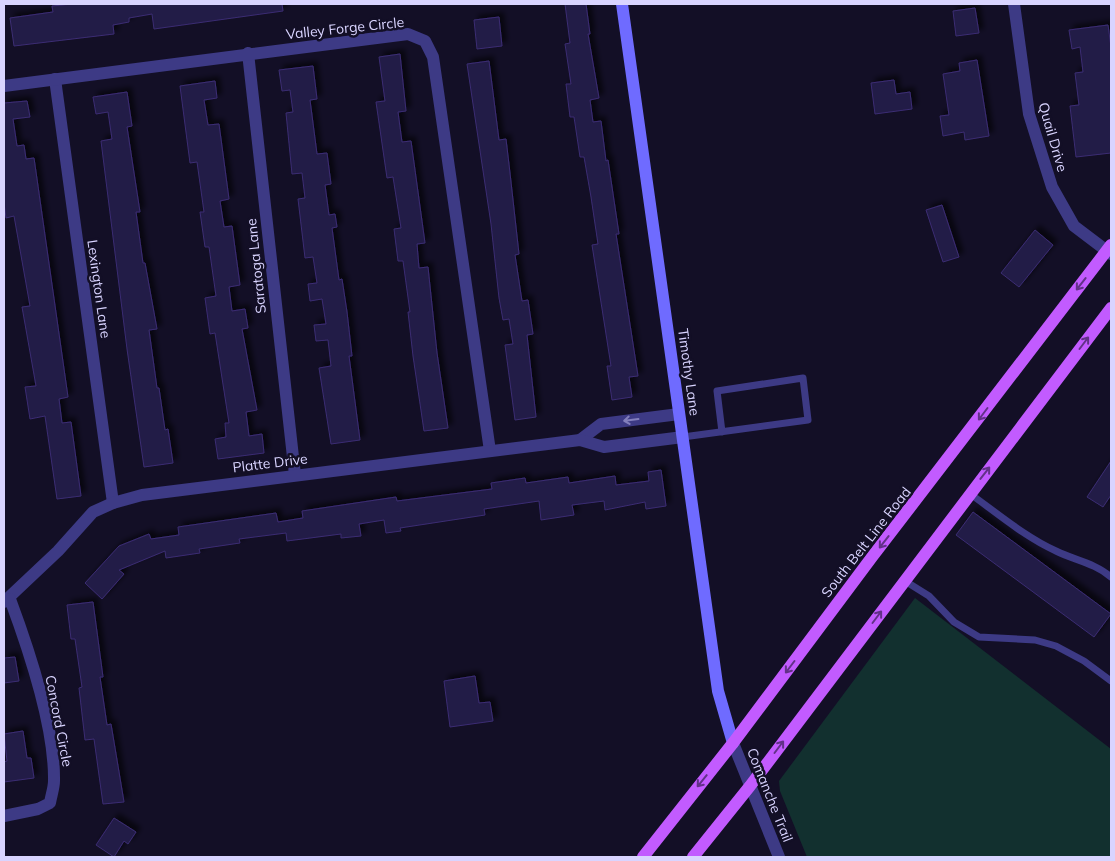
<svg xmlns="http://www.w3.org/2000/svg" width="1115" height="861" font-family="Mulish,sans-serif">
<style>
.green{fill:#12302f}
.building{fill:#241b47;stroke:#3b2d73;filter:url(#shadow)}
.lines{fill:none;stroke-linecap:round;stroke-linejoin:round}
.lane{stroke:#3d3a85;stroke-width:7}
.street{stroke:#3d3a85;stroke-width:12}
.secondary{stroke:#6f6bff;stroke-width:12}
.primary{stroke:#c25bff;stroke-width:12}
.oneway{stroke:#623188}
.oneway2{stroke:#837fbc}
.labels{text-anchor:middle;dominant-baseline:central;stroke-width:5;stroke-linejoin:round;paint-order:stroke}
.street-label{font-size:14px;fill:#d9d4ff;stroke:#130f26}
</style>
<defs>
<filter id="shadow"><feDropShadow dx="4.5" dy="-4.5" stdDeviation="2.5" flood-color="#0009"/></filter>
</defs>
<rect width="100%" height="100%" fill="#130f26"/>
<path class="green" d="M 915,598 L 1111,749 L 1111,857 L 807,857 L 780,791 L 779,781 Z"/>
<g class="building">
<path d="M 72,4 L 282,4 L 283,11 L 154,29 L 152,14 L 129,18 L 129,22 L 113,25 L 114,34 L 14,46 L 10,18 L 53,12 L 52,6 Z"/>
<path d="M 565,4 L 586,4 L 590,34 L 588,34 L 599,98 L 590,100 L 593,122 L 601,121 L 606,161 L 608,160 L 619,234 L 616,234 L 638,376 L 629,377 L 632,397 L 612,400 L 607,366 L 611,366 L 592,245 L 598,244 L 591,197 L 584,157 L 580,157 L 574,117 L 570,117 L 566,84 L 571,84 L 565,44 L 570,43 Z"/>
<path d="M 975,8 L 979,33 L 956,36 L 953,11 Z"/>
<path d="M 499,17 L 502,46 L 477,49 L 474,20 Z"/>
<path d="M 1108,25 L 1111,47 L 1111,153 L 1076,157 L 1070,106 L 1079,105 L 1075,73 L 1083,72 L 1080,47 L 1072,49 L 1069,30 Z"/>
<path d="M 400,54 L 406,111 L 398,112 L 402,142 L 411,141 L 425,243 L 417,244 L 419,268 L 428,267 L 437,353 L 448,428 L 424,431 L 413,356 L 408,312 L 410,312 L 403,261 L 398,261 L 394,229 L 401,228 L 393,177 L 387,178 L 376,102 L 385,101 L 379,57 Z"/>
<path d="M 977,60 L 989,136 L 965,140 L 964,132 L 943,136 L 940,116 L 949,115 L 943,74 L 960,71 L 959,63 Z"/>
<path d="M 489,61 L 499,140 L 506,139 L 510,173 L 519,254 L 515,255 L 522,301 L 528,300 L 533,334 L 527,335 L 536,417 L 515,420 L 505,345 L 513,344 L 509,319 L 503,320 L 499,298 L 491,224 L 467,64 Z"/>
<path d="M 313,66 L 317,99 L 310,100 L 317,154 L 327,153 L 331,184 L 325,185 L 329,215 L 335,214 L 337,227 L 332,228 L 339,280 L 342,279 L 347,312 L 352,356 L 349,356 L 360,440 L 331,444 L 319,368 L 331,366 L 328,340 L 316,341 L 314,325 L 326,324 L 322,299 L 310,301 L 308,284 L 317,283 L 313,257 L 305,258 L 298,199 L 305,198 L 302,173 L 292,174 L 286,113 L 293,112 L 290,90 L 282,91 L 279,70 Z"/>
<path d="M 894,80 L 896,94 L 910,92 L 912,109 L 875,114 L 871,83 Z"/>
<path d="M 215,81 L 217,98 L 204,100 L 208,125 L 219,124 L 229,199 L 220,201 L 224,227 L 232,226 L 240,285 L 229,287 L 232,311 L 245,309 L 248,328 L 242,329 L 257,410 L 246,412 L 249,436 L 262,434 L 264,453 L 218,459 L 215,439 L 226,437 L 225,423 L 229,423 L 215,333 L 210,334 L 205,298 L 216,296 L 209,247 L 205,247 L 200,212 L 204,212 L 197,162 L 190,163 L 180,86 Z"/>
<path d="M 127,92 L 132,126 L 127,127 L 140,212 L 136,212 L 143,263 L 145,263 L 157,329 L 149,330 L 157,388 L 159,388 L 165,430 L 168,429 L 173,463 L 144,467 L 127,349 L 101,141 L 112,139 L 108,112 L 96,114 L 93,97 Z"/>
<path d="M 27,101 L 30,117 L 13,119 L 17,146 L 24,145 L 26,159 L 34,158 L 68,397 L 59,399 L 62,423 L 71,422 L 81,496 L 57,499 L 45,416 L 30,419 L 25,387 L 36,386 L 22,307 L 30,306 L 14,216 L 6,218 L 4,203 L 4,103 Z"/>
<path d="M 942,205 L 959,257 L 943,262 L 926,210 Z"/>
<path d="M 1035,230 L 1053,245 L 1019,287 L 1001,273 Z"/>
<path d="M 1111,461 L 1111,495 L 1103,507 L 1087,497 Z"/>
<path d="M 661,470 L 666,506 L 646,509 L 645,502 L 605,510 L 604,501 L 572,505 L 574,515 L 541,520 L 539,501 L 484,509 L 485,515 L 400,528 L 401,531 L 386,533 L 384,520 L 359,524 L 361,536 L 341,538 L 341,534 L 287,541 L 286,533 L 239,539 L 240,543 L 199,549 L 200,553 L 166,558 L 165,551 L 119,570 L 124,574 L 102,599 L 85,583 L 119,546 L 149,534 L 151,539 L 179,535 L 178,527 L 276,513 L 278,522 L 303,518 L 302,511 L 396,497 L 397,501 L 492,489 L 491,483 L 525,478 L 526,483 L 568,477 L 569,483 L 615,476 L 616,485 L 649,481 L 648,472 Z"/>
<path d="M 973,512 L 1111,614 L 1094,637 L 956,535 Z"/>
<path d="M 93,602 L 103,677 L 100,677 L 107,725 L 111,724 L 124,802 L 103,804 L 94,739 L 85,740 L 79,688 L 82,687 L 75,639 L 71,639 L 67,605 Z"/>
<path d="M 15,657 L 19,681 L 4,683 L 4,658 Z"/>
<path d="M 475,676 L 479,703 L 490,702 L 493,721 L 450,727 L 444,681 Z"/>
<path d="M 23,731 L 27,758 L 31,758 L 34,778 L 4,782 L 4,762 L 7,761 L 4,734 Z"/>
<path d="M 114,818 L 136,832 L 128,844 L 124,841 L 114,857 L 96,845 Z"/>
</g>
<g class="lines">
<g class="lane">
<path d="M 683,437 L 808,420 L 803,378 L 717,391 L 722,432"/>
<path d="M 969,493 C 997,513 1025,537 1056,551 C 1074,560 1095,563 1111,577"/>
<path d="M 905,581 L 929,596 L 954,622 L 979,637 L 1035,640 L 1056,646 L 1084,661 L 1111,681"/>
</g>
<g class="street">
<path d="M 1014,4 L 1029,114 L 1052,187 L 1074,226 L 1111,254"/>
<path d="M 248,53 L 295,475"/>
<path d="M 55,79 L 113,503"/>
<path d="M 4,86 L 408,34 L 425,41 L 433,57 L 490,451"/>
<path d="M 580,440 L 601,424 L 679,414"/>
<path d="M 4,602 L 58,551 L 93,512 L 113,503 L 142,495 L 580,440 L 604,447 L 683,437"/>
<path d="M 733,743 L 779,857"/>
<path d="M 4,816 L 38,809 L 50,803 C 51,796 54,788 54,781 C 55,726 29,650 10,599"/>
</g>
<path class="secondary" d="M 622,4 L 718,691 L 733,743"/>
<g class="primary">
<path d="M 643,857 L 733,743 L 872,557 L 1111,245"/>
<path d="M 693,857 L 750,786 L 1111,308"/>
</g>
</g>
<defs><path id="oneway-shaft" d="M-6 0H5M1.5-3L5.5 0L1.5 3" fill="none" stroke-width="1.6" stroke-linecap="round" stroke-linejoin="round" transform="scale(1.25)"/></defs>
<g class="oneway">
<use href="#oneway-shaft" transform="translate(1081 284) rotate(128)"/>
<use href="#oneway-shaft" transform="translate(1084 343) rotate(-53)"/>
<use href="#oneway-shaft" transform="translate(983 414) rotate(127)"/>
<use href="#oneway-shaft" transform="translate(985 473) rotate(-52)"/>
<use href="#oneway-shaft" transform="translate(884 542) rotate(128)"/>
<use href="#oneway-shaft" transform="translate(877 617) rotate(-53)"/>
<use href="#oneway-shaft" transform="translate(790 667) rotate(127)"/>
<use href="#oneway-shaft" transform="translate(779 747) rotate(-53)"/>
<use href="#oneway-shaft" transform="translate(702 781) rotate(129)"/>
</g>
<use class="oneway2" href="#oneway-shaft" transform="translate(631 420) rotate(173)"/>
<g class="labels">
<g class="street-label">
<text transform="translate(345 28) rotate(-6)">Valley Forge Circle</text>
<text transform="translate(1053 137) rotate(74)">Quail Drive</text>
<text transform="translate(256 266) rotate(-96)">Saratoga Lane</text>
<text transform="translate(99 289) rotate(82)">Lexington Lane</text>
<text transform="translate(689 372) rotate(82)">Timothy Lane</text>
<text transform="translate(270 463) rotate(-7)">Platte Drive</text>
<text transform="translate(866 542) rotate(-52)">South Belt Line Road</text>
<text transform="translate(59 721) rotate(79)">Concord Circle</text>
<text transform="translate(770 795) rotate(68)">Comanche Trail</text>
</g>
</g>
<rect width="1115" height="861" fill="none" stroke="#d9d4ff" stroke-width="10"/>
</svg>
